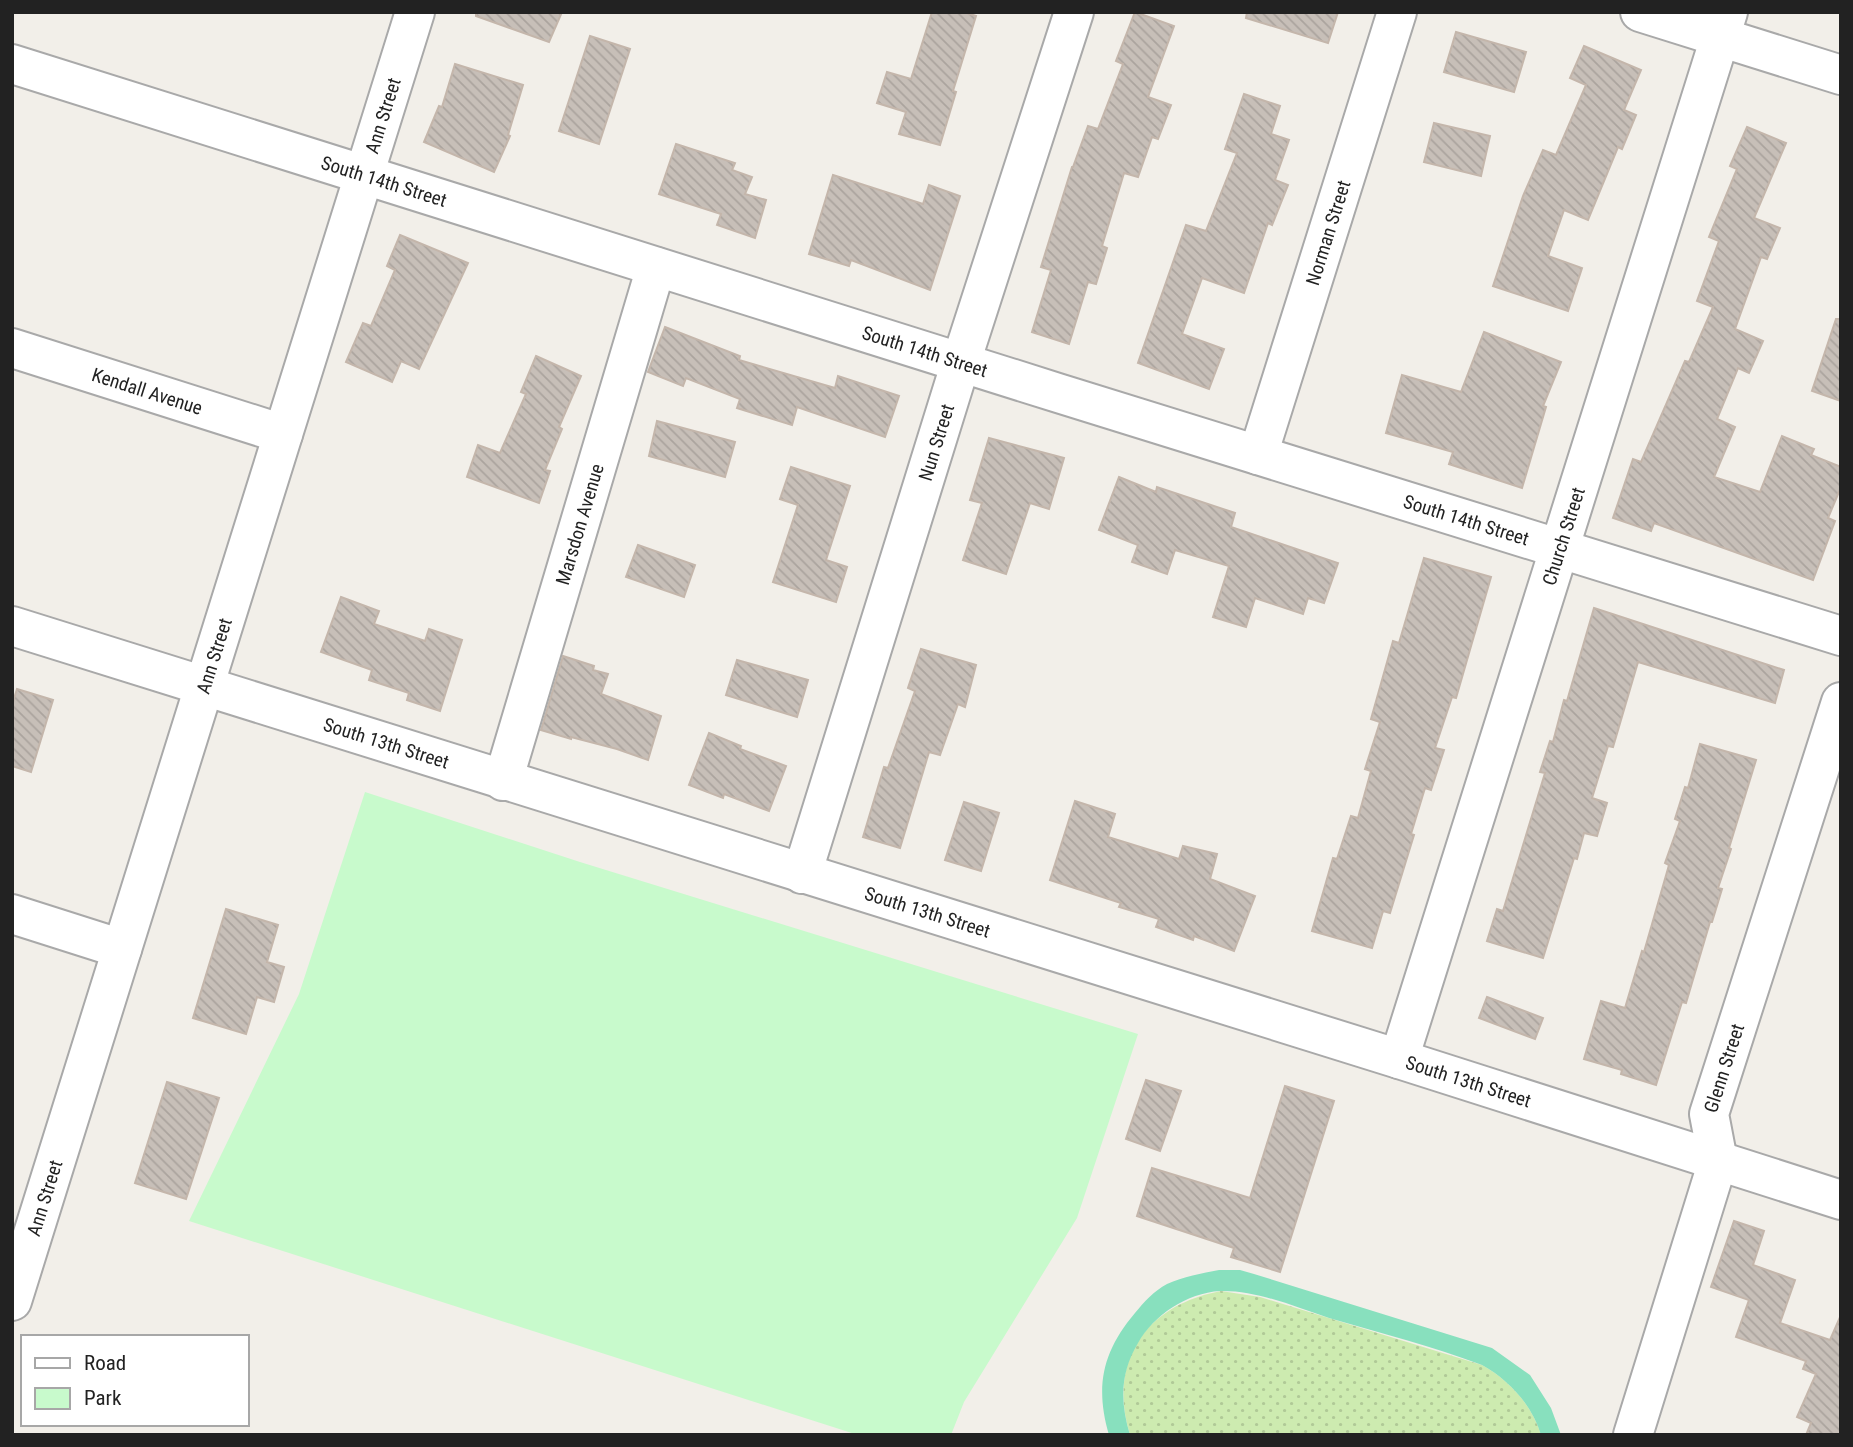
<svg xmlns="http://www.w3.org/2000/svg" width="1853" height="1447" font-family="'Roboto Condensed',sans-serif">
<style>
.grass{fill:url(#grass-dots)}
.park{fill:#c8facc}
.pitch{fill:#88e0be}
.building{fill:url(#building-back-hatch);stroke:#c4b6ab;stroke-width:2}
.lines{fill:none;stroke-linecap:round;stroke-linejoin:round}
.minor-casing{stroke:#a9a9a9;stroke-width:42}
.minor{stroke:#fff;stroke-width:38}
.labels{text-anchor:middle;dominant-baseline:central;stroke-width:6;stroke-linejoin:round;paint-order:stroke}
.street-label{font-size:19px;fill:#222;stroke:#fff}
</style>
<defs>
<pattern id="grass-dots" width="8" height="8" patternUnits="userSpaceOnUse" patternTransform="scale(1.75)"><rect width="8" height="8" fill="#cdebb0"/><path d="M2 2h.1M6 6h.1" fill="none" stroke="#b0c997" stroke-width="1.8" stroke-linecap="round"/></pattern>
<pattern id="building-back-hatch" width="6" height="6" patternUnits="userSpaceOnUse" patternTransform="scale(1.75)"><rect width="6" height="6" fill="#c7bfb8"/><path d="M-1 5l2 2M0 0l6 6M5-1l2 2" fill="none" stroke="#aba49e"/></pattern>
</defs>
<rect width="100%" height="100%" fill="#f2efe9"/>
<path class="grass" d="M 1221,1291 L 1260,1297 L 1482,1365 C 1509,1380 1532,1405 1541,1435 L 1130,1435 C 1107,1360 1146,1305 1221,1291 Z"/>
<path class="park" d="M 365,792 L 580,862 L 1138,1034 L 1077,1218 L 964,1402 L 951,1435 L 858,1435 L 189,1221 L 299,994 Z"/>
<path class="pitch" d="M 1219,1270 L 1240,1270 L 1254,1274 L 1492,1348 L 1530,1375 L 1551,1408 L 1561,1435 L 1541,1435 C 1532,1405 1509,1380 1482,1365 C 1432,1346 1380,1333 1329,1318 C 1295,1307 1257,1290 1220,1291 C 1187,1293 1154,1315 1138,1343 C 1120,1373 1120,1402 1130,1435 L 1109,1435 C 1095,1387 1102,1352 1135,1313 C 1144,1302 1154,1291 1167,1284 C 1183,1277 1202,1273 1219,1270 Z"/>
<g class="building">
<path d="M 476,12 L 562,12 L 549,42 L 476,16 Z"/>
<path d="M 932,12 L 964,12 L 976,16 L 953,91 L 956,92 L 940,145 L 899,134 L 906,112 L 877,103 L 887,72 L 911,79 Z"/>
<path d="M 1135,12 L 1174,26 L 1148,97 L 1171,105 L 1158,139 L 1152,137 L 1138,177 L 1124,173 L 1102,246 L 1107,248 L 1096,284 L 1088,282 L 1069,344 L 1032,332 L 1051,270 L 1041,267 L 1072,167 L 1073,167 L 1088,126 L 1098,129 L 1123,64 L 1116,61 Z"/>
<path d="M 1247,12 L 1338,12 L 1328,43 L 1246,18 Z"/>
<path d="M 1456,32 L 1526,52 L 1514,92 L 1444,72 Z"/>
<path d="M 590,36 L 630,49 L 599,144 L 559,131 Z"/>
<path d="M 1584,46 L 1641,70 L 1624,110 L 1636,115 L 1622,149 L 1618,147 L 1588,220 L 1564,210 L 1548,256 L 1582,268 L 1568,311 L 1493,286 L 1523,196 L 1543,150 L 1556,155 L 1586,85 L 1570,78 Z"/>
<path d="M 455,64 L 523,85 L 508,135 L 510,136 L 494,172 L 424,142 L 439,106 L 442,107 Z"/>
<path d="M 1244,94 L 1280,106 L 1271,134 L 1289,140 L 1275,180 L 1288,185 L 1272,225 L 1268,223 L 1244,293 L 1202,278 L 1182,334 L 1224,349 L 1209,389 L 1138,363 L 1186,225 L 1206,231 L 1237,153 L 1225,149 Z"/>
<path d="M 1434,123 L 1490,136 L 1481,176 L 1424,162 Z"/>
<path d="M 1747,127 L 1786,143 L 1754,218 L 1780,228 L 1767,259 L 1761,257 L 1735,329 L 1763,341 L 1749,373 L 1738,368 L 1717,419 L 1735,427 L 1714,477 L 1760,492 L 1782,436 L 1814,449 L 1811,455 L 1841,467 L 1841,487 L 1828,518 L 1835,521 L 1813,580 L 1654,523 L 1651,531 L 1613,518 L 1633,459 L 1641,462 L 1685,361 L 1689,362 L 1713,307 L 1697,301 L 1719,241 L 1709,237 L 1737,169 L 1730,166 Z"/>
<path d="M 676,144 L 735,163 L 732,170 L 752,177 L 745,194 L 766,200 L 755,238 L 717,225 L 721,214 L 659,194 Z"/>
<path d="M 833,175 L 923,204 L 929,185 L 960,196 L 930,290 L 851,260 L 849,266 L 809,254 Z"/>
<path d="M 400,235 L 468,263 L 419,369 L 401,361 L 392,382 L 346,362 L 363,323 L 371,326 L 395,270 L 387,266 Z"/>
<path d="M 1836,319 L 1841,319 L 1841,401 L 1812,391 Z"/>
<path d="M 665,327 L 740,356 L 739,360 L 835,388 L 838,376 L 899,396 L 885,437 L 797,407 L 792,425 L 737,408 L 740,399 L 686,378 L 683,386 L 648,372 Z"/>
<path d="M 1484,332 L 1561,362 L 1543,406 L 1546,407 L 1522,488 L 1449,464 L 1453,452 L 1386,433 L 1402,375 L 1461,392 Z"/>
<path d="M 536,356 L 581,376 L 559,427 L 562,429 L 545,470 L 550,471 L 539,503 L 467,477 L 478,445 L 500,453 L 526,394 L 521,392 Z"/>
<path d="M 657,421 L 735,442 L 725,477 L 649,456 Z"/>
<path d="M 989,438 L 1064,458 L 1049,509 L 1030,503 L 1006,574 L 963,560 L 982,503 L 970,500 Z"/>
<path d="M 791,467 L 850,486 L 826,560 L 847,567 L 836,602 L 773,582 L 798,505 L 780,499 Z"/>
<path d="M 1119,477 L 1156,492 L 1157,487 L 1235,513 L 1231,527 L 1338,563 L 1324,603 L 1308,598 L 1303,614 L 1255,598 L 1246,627 L 1213,617 L 1229,566 L 1175,550 L 1167,574 L 1132,562 L 1138,545 L 1099,530 Z"/>
<path d="M 638,545 L 695,565 L 684,597 L 626,577 Z"/>
<path d="M 1424,558 L 1491,577 L 1456,698 L 1452,697 L 1435,748 L 1444,750 L 1431,790 L 1425,788 L 1411,834 L 1414,835 L 1390,913 L 1383,911 L 1372,948 L 1312,931 L 1333,858 L 1337,859 L 1351,816 L 1358,818 L 1371,771 L 1365,769 L 1380,722 L 1371,719 L 1393,641 L 1399,643 Z"/>
<path d="M 341,597 L 379,611 L 374,624 L 425,641 L 429,629 L 462,640 L 440,711 L 407,700 L 409,693 L 369,680 L 372,670 L 321,652 Z"/>
<path d="M 1594,608 L 1784,670 L 1775,703 L 1638,662 L 1613,747 L 1608,746 L 1592,798 L 1607,803 L 1597,836 L 1584,833 L 1577,859 L 1574,858 L 1543,958 L 1487,941 L 1497,909 L 1503,911 L 1545,773 L 1540,772 L 1550,741 L 1553,742 L 1564,700 L 1567,701 Z"/>
<path d="M 921,649 L 976,665 L 965,707 L 958,704 L 940,755 L 929,752 L 900,848 L 863,837 L 884,767 L 888,768 L 915,691 L 908,688 Z"/>
<path d="M 563,656 L 594,666 L 593,670 L 608,674 L 601,694 L 661,716 L 648,760 L 617,749 L 571,737 L 571,739 L 541,730 Z"/>
<path d="M 737,660 L 808,680 L 797,717 L 726,695 Z"/>
<path d="M 17,689 L 53,700 L 31,772 L 12,766 L 12,705 Z"/>
<path d="M 709,733 L 741,746 L 740,749 L 786,766 L 769,811 L 724,794 L 723,798 L 689,785 Z"/>
<path d="M 1700,744 L 1756,760 L 1729,848 L 1731,849 L 1718,888 L 1722,889 L 1712,922 L 1710,922 L 1686,1003 L 1682,1002 L 1656,1085 L 1621,1074 L 1622,1070 L 1584,1059 L 1601,1001 L 1625,1008 L 1642,951 L 1644,952 L 1669,865 L 1665,863 L 1680,821 L 1675,819 L 1685,787 L 1688,788 Z"/>
<path d="M 1075,801 L 1115,814 L 1108,837 L 1179,859 L 1183,846 L 1217,854 L 1210,879 L 1255,896 L 1234,951 L 1194,936 L 1193,940 L 1156,927 L 1159,919 L 1119,907 L 1121,903 L 1050,880 Z"/>
<path d="M 964,802 L 999,813 L 981,871 L 945,860 Z"/>
<path d="M 226,909 L 278,925 L 267,962 L 284,967 L 274,1002 L 257,997 L 246,1034 L 193,1018 Z"/>
<path d="M 1487,997 L 1543,1018 L 1535,1039 L 1479,1018 Z"/>
<path d="M 1146,1080 L 1181,1091 L 1160,1151 L 1126,1139 Z"/>
<path d="M 167,1082 L 219,1098 L 186,1199 L 135,1183 Z"/>
<path d="M 1285,1086 L 1334,1101 L 1280,1272 L 1231,1257 L 1234,1248 L 1137,1216 L 1152,1168 L 1250,1198 Z"/>
<path d="M 1734,1221 L 1764,1231 L 1753,1265 L 1795,1280 L 1780,1323 L 1830,1340 L 1841,1315 L 1841,1435 L 1806,1435 L 1811,1423 L 1797,1417 L 1816,1374 L 1803,1369 L 1806,1361 L 1736,1337 L 1749,1300 L 1711,1287 Z"/>
</g>
<g class="lines">
<g class="minor-casing">
<g id="minor">
<path d="M 1640,12 L 1841,75"/>
<path id="s1" d="M 12,64 L 1058,393 L 1841,636"/>
<path id="s2" d="M 12,348 L 283,434"/>
<path id="s3" d="M 1258,455 L 1397,12"/>
<path id="s4" d="M 12,626 L 1399,1059 L 1841,1200"/>
<path id="s5" d="M 503,781 L 656,267"/>
<path id="s6" d="M 802,874 L 961,362 L 1074,12"/>
<path d="M 12,914 L 122,949"/>
<path id="s7" d="M 1399,1059 L 1728,12"/>
<path id="s8" d="M 12,1301 L 415,12"/>
<path id="s9" d="M 1633,1435 L 1718,1161 L 1709,1114 L 1841,702"/>
</g>
</g>
<use href="#minor" class="minor"/>
</g>
<g class="labels">
<g class="street-label">
<text stroke="none"><textPath href="#s8" startOffset="1242">Ann Street</textPath></text>
<text stroke="none"><textPath href="#s1" startOffset="390">South 14th Street</textPath></text>
<text stroke="none"><textPath href="#s3" startOffset="233">Norman Street</textPath></text>
<text stroke="none"><textPath href="#s1" startOffset="957">South 14th Street</textPath></text>
<text stroke="none"><textPath href="#s2" startOffset="142">Kendall Avenue</textPath></text>
<text stroke="none"><textPath href="#s6" startOffset="452">Nun Street</textPath></text>
<text stroke="none"><textPath href="#s1" startOffset="1524">South 14th Street</textPath></text>
<text stroke="none"><textPath href="#s5" startOffset="268">Marsdon Avenue</textPath></text>
<text stroke="none"><textPath href="#s7" startOffset="548">Church Street</textPath></text>
<text stroke="none"><textPath href="#s8" startOffset="676">Ann Street</textPath></text>
<text stroke="none"><textPath href="#s4" startOffset="392">South 13th Street</textPath></text>
<text stroke="none"><textPath href="#s4" startOffset="959">South 13th Street</textPath></text>
<text stroke="none"><textPath href="#s9" startOffset="383">Glenn Street</textPath></text>
<text stroke="none"><textPath href="#s4" startOffset="1526">South 13th Street</textPath></text>
<text stroke="none"><textPath href="#s8" startOffset="108">Ann Street</textPath></text>
</g>
</g>
<rect width="1853" height="1447" fill="none" stroke="#222222" stroke-width="28"/>
<rect x="21" y="1335" width="228" height="91" fill="#ffffff" stroke="#a7a7a7" stroke-width="2"/>
<rect x="35" y="1358" width="35" height="10" fill="#ffffff" stroke="#a7a7a7" stroke-width="2"/>
<text x="84" y="1370" font-size="21" fill="#222222">Road</text>
<rect x="35" y="1388" width="35" height="21" fill="#c8facc" stroke="#a7a7a7" stroke-width="2"/>
<text x="84" y="1405" font-size="21" fill="#222222">Park</text>
</svg>
